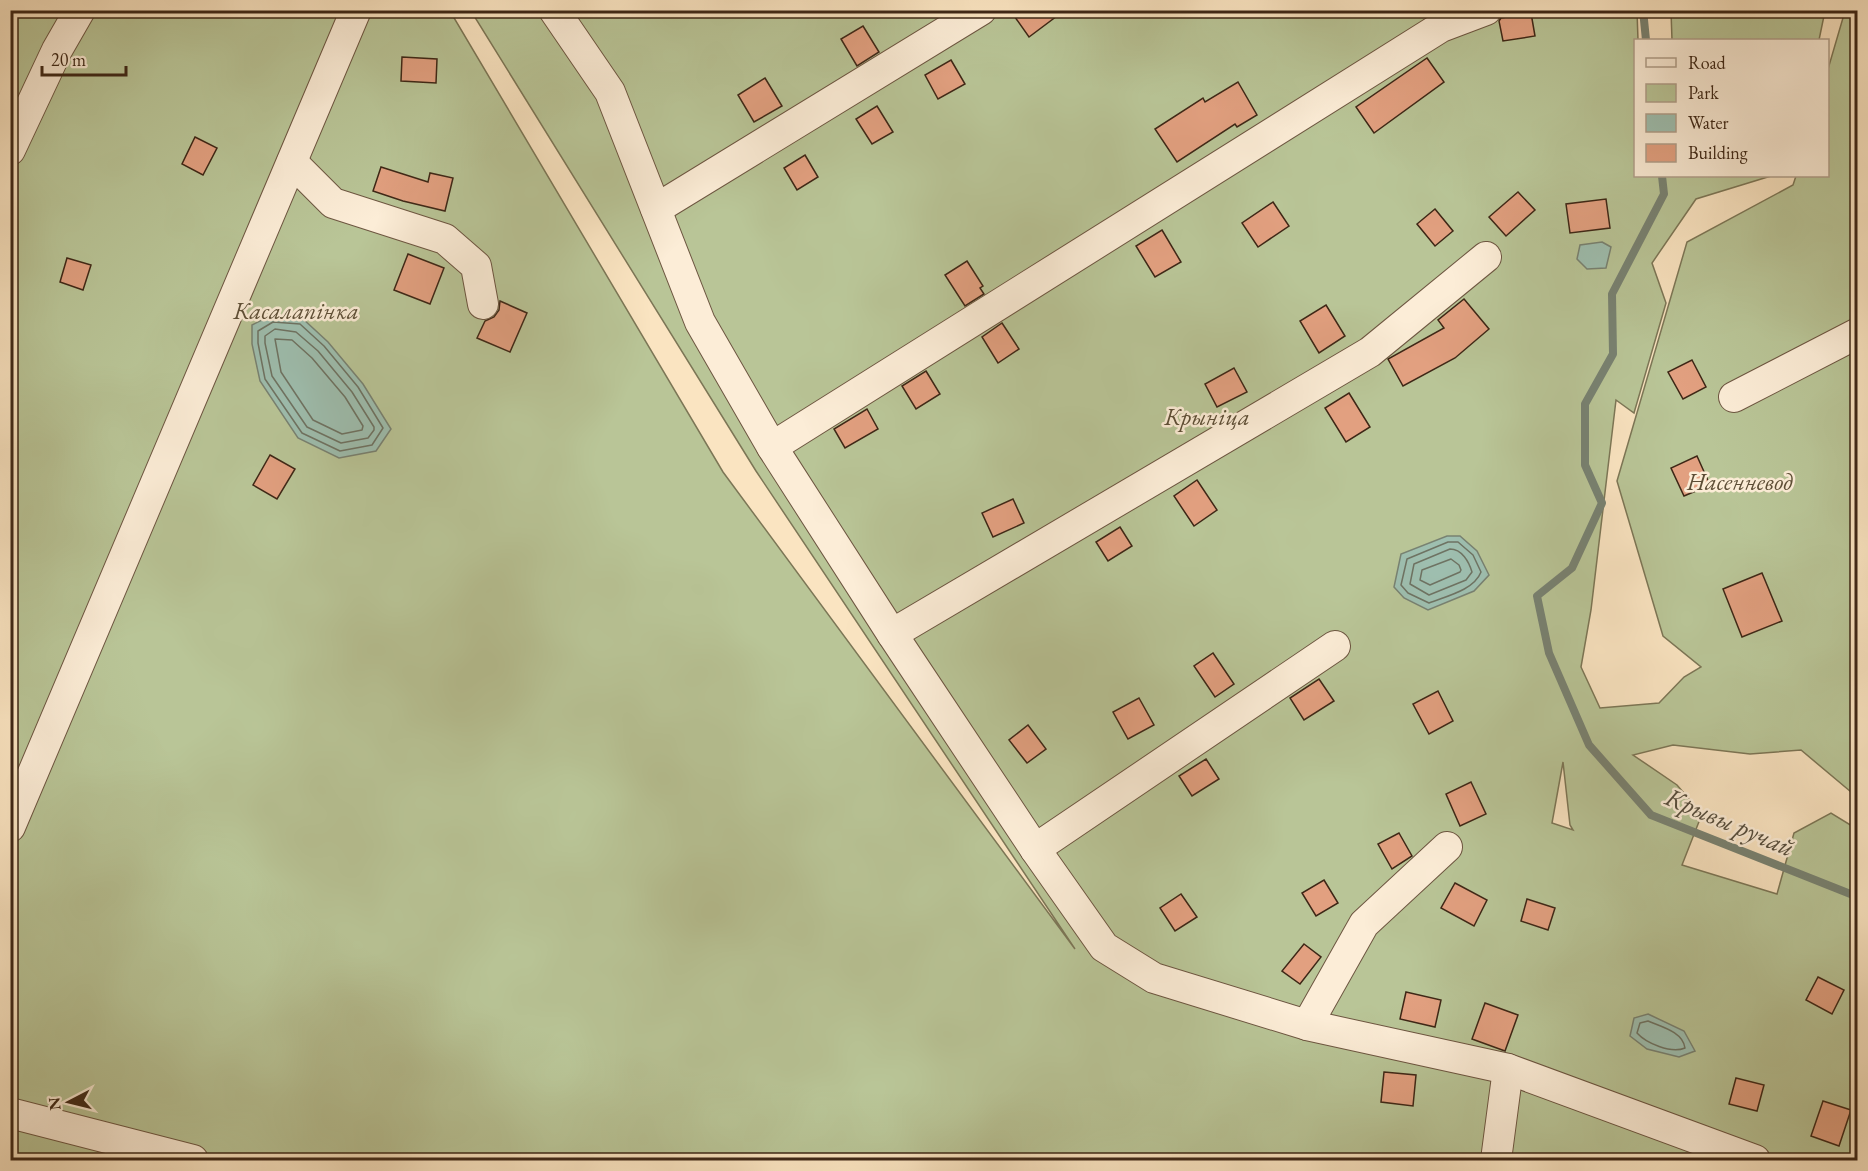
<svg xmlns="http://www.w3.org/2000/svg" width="1868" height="1171" font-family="'EB Garamond',serif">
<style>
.green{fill:#b9c597;stroke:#7c7656;stroke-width:1.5;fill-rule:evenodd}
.water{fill:#9ebfb0;stroke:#788272;stroke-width:1.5}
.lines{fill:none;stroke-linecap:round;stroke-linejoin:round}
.shore{stroke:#6e7363;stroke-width:1.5}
.stream{stroke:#788272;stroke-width:8}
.building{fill:#e2a080;stroke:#3e2716;stroke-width:1.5}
.minor-casing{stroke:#6d5641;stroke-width:32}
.minor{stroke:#fcedd7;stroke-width:30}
.labels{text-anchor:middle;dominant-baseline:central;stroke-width:5;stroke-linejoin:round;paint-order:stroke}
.park-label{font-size:24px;font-style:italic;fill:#5d4e36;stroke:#fcedd7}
.water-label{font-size:26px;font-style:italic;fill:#564d3c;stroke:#fcedd7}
</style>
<rect width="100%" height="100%" fill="#fae4c1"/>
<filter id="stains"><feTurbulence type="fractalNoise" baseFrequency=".00333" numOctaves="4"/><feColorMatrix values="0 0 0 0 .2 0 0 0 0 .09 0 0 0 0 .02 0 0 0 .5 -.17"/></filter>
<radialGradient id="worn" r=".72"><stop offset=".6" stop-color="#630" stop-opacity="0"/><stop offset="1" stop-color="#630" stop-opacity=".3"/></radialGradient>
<g class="green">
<path d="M 10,11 L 450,11 L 723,472 L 1075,949 L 756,471 L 471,11 L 1637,11 L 1638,40 L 1636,40 L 1636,176 L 1771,176 L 1696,199 L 1652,263 L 1666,303 L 1634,413 L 1616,400 L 1591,610 L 1581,667 L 1600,708 L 1659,703 L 1684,677 L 1701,667 L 1663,636 L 1617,481 L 1687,242 L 1793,185 L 1796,176 L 1828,176 L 1828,69 L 1845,11 L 1857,11 L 1857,797 L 1801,750 L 1750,754 L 1673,745 L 1633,755 L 1677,785 L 1702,814 L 1682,865 L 1777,894 L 1794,833 L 1831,813 L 1857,829 L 1857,1160 L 11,1160 ZM 1563,762 L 1570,825 L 1573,830 L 1552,823 Z"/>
<path d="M 1671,11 L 1671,10 L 1825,11 L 1819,40 L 1672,40 Z"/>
</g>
<g class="water">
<path d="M 1602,242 L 1611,247 L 1606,268 L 1587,269 L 1577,259 L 1580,245 Z"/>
<path d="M 272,315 L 302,318 L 328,342 L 363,384 L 391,429 L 376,451 L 339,458 L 298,438 L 260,381 L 252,344 L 252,325 Z"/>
<path d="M 1447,536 L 1460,536 L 1477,551 L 1489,575 L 1474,591 L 1428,610 L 1404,598 L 1394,587 L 1401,554 Z"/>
<path d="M 1648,1014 L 1684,1031 L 1695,1051 L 1679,1057 L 1647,1049 L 1630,1036 L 1634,1018 Z"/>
</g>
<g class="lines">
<g class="shore">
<path d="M 273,322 L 300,324 L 324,346 L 358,387 L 383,428 L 372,445 L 340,451 L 302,433 L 265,379 L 258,343 L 258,331 Z"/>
<path d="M 275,329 L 296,332 L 318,351 L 352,392 L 374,427 L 374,430 L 368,438 L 341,443 L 307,427 L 272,376 L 265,343 L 265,336 Z"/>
<path d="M 275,339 L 292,340 L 312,358 L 345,397 L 363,426 L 362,430 L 342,434 L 313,420 L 281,372 Z"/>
<path d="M 1448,542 L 1458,542 L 1473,555 L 1481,572 C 1474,590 1447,596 1429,603 L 1408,593 L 1401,585 L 1407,559 Z"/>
<path d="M 1450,549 C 1462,549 1469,562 1472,572 L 1466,580 L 1429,595 L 1410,584 L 1414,564 Z"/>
<path d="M 1451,559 L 1459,565 L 1461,570 L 1460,572 L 1430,585 L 1420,580 L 1422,570 Z"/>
<path d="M 1648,1021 C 1662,1027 1683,1032 1685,1048 C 1671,1054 1646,1043 1637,1033 L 1640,1023 Z"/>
</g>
<g class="stream">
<path d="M 1643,10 L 1646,40"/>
<path d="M 1662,176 L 1664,194 L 1612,294 L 1613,354 L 1585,404 L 1585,465 L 1602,503 L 1572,568 L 1537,596 L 1549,653 L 1589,745 L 1651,815 L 1858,897"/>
</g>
</g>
<g class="building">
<path d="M 1010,10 L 1065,10 L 1029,37 Z"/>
<path d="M 1531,13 L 1535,36 L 1503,41 L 1499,21 L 1501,18 Z"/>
<path d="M 863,26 L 879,52 L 857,66 L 841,39 Z"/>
<path d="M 402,57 L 437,59 L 436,83 L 401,81 Z"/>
<path d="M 1427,58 L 1444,82 L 1374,133 L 1356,107 Z"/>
<path d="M 951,60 L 965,84 L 938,99 L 925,75 Z"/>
<path d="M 765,78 L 782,106 L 754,122 L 738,95 Z"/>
<path d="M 1238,82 L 1257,115 L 1237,127 L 1235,124 L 1177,162 L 1155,129 L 1203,98 L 1205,102 Z"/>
<path d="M 877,106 L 893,132 L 872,144 L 856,119 Z"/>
<path d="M 195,137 L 217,148 L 203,175 L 182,164 Z"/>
<path d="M 805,155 L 818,177 L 797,190 L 784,168 Z"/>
<path d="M 381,167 L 428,182 L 430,173 L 453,178 L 445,211 L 403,201 L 373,191 Z"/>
<path d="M 1518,192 L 1535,210 L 1506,236 L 1489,217 Z"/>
<path d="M 1606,199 L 1610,228 L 1570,233 L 1566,204 Z"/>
<path d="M 1273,202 L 1289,226 L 1258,247 L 1242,223 Z"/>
<path d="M 1435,209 L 1453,231 L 1435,246 L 1417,224 Z"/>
<path d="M 1162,230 L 1181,262 L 1155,277 L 1136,246 Z"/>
<path d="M 408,254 L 444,268 L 430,304 L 394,290 Z"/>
<path d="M 67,258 L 91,265 L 83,290 L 60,282 Z"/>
<path d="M 967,261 L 983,286 L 980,288 L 984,294 L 965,306 L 945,275 Z"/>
<path d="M 1464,299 L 1489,329 L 1455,358 L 1403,386 L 1388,359 L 1444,328 L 1438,320 Z"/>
<path d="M 500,301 L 527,313 L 510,352 L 477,338 L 485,321 L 494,317 L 499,310 Z"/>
<path d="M 1326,305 L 1345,336 L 1319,353 L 1300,321 Z"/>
<path d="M 1002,323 L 1019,349 L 998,363 L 982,337 Z"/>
<path d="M 1692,360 L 1706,387 L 1683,399 L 1668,372 Z"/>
<path d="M 1234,368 L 1247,392 L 1217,407 L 1205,384 Z"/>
<path d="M 926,371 L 940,394 L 916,409 L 902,386 Z"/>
<path d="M 1349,393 L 1370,427 L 1346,442 L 1325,408 Z"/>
<path d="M 867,409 L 878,429 L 845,448 L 834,429 Z"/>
<path d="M 270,455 L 295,469 L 277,499 L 253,485 Z"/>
<path d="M 1697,456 L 1710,485 L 1684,496 L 1671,468 Z"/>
<path d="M 1197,480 L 1217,510 L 1194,526 L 1174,496 Z"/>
<path d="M 1013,499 L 1024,523 L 993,537 L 982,513 Z"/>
<path d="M 1120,527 L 1132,546 L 1108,561 L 1096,542 Z"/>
<path d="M 1762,573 L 1782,621 L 1742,637 L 1723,589 Z"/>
<path d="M 1213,653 L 1234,684 L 1215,697 L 1194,666 Z"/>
<path d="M 1319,679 L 1334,701 L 1304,720 L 1290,698 Z"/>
<path d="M 1438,691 L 1453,721 L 1429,734 L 1413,704 Z"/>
<path d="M 1139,698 L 1154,725 L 1128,739 L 1113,712 Z"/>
<path d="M 1028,725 L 1046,749 L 1027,763 L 1009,740 Z"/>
<path d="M 1206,759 L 1219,779 L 1192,796 L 1179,776 Z"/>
<path d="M 1471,782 L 1486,814 L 1460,826 L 1446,794 Z"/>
<path d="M 1399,833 L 1412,856 L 1392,869 L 1378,844 Z"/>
<path d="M 1324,880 L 1338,903 L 1316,916 L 1302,893 Z"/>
<path d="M 1455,883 L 1487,900 L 1474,926 L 1441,908 Z"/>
<path d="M 1181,894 L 1197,917 L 1175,931 L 1160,908 Z"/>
<path d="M 1527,899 L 1555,908 L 1548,930 L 1521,921 Z"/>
<path d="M 1304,944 L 1321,957 L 1300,984 L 1282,971 Z"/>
<path d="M 1818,977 L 1844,990 L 1832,1014 L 1806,1000 Z"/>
<path d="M 1406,992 L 1441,1000 L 1435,1027 L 1400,1019 Z"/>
<path d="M 1485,1003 L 1518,1015 L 1505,1051 L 1472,1039 Z"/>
<path d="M 1384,1072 L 1416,1075 L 1413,1106 L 1381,1102 Z"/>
<path d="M 1736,1078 L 1764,1085 L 1757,1111 L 1729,1104 Z"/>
<path d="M 1823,1101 L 1851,1110 L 1839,1146 L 1811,1136 Z"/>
</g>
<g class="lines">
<g class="minor-casing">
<g id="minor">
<path d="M 554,10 L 610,92 L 700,322 L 772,447 L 892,634 L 1035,849 L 1104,947 L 1154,978 L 1307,1025 L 1508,1069 L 1755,1160"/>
<path d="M 10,150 L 57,50 L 80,10"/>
<path d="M 292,162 L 333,203 L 445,239 L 476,266 L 483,304"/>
<path d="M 656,209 L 981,10"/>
<path d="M 1734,397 L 1858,333"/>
<path d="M 772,447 L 1441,27 L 1486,10"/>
<path d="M 892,634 L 1370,352 L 1486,257"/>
<path d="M 10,827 L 356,10"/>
<path d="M 1035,849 L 1335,646"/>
<path d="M 1307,1025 L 1364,924 L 1447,847"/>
<path d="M 10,1113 L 193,1160"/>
<path d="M 1496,1160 L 1508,1069"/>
</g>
</g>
<use href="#minor" class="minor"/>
</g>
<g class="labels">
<g class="park-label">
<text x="296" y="310">Касалапінка</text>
<text x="1207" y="416">Крыніца</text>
<text x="1740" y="481">Насенневод</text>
</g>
<g class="water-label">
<text transform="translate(1730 822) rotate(23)">Крывы ручай</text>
</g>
</g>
<rect width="1868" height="1171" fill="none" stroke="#fae4c1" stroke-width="36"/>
<rect x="12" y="12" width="1844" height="1147" fill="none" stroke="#3e2716" stroke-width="3"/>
<rect x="18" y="18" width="1832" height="1135" fill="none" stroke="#3e2716" stroke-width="1.5"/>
<rect x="1634" y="39" width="195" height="138" fill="#fcedd7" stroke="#b09e8a" stroke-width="1.5"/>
<rect x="1646" y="58" width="30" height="9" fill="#fcedd7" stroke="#b09e8a" stroke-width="1.5"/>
<text x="1688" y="69" font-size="18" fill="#3e2716">Road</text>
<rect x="1646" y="84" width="30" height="18" fill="#b9c597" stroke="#b09e8a" stroke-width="1.5"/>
<text x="1688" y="99" font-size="18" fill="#3e2716">Park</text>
<rect x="1646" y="114" width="30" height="18" fill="#9ebfb0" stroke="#b09e8a" stroke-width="1.5"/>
<text x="1688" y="129" font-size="18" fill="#3e2716">Water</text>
<rect x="1646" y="144" width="30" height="18" fill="#e2a080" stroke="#b09e8a" stroke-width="1.5"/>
<text x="1688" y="159" font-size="18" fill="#3e2716">Building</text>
<g transform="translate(69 1102) rotate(263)" stroke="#fcedd7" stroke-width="4.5" paint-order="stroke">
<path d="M0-4.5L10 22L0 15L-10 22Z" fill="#3e2716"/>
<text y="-9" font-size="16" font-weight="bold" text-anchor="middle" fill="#3e2716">N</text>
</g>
<path d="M42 66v9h84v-9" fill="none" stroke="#3e2716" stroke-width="3"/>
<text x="51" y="66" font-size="18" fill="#3e2716" stroke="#fcedd7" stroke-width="4.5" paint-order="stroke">20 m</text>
<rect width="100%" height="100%" filter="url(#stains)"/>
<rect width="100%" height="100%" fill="url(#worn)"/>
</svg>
